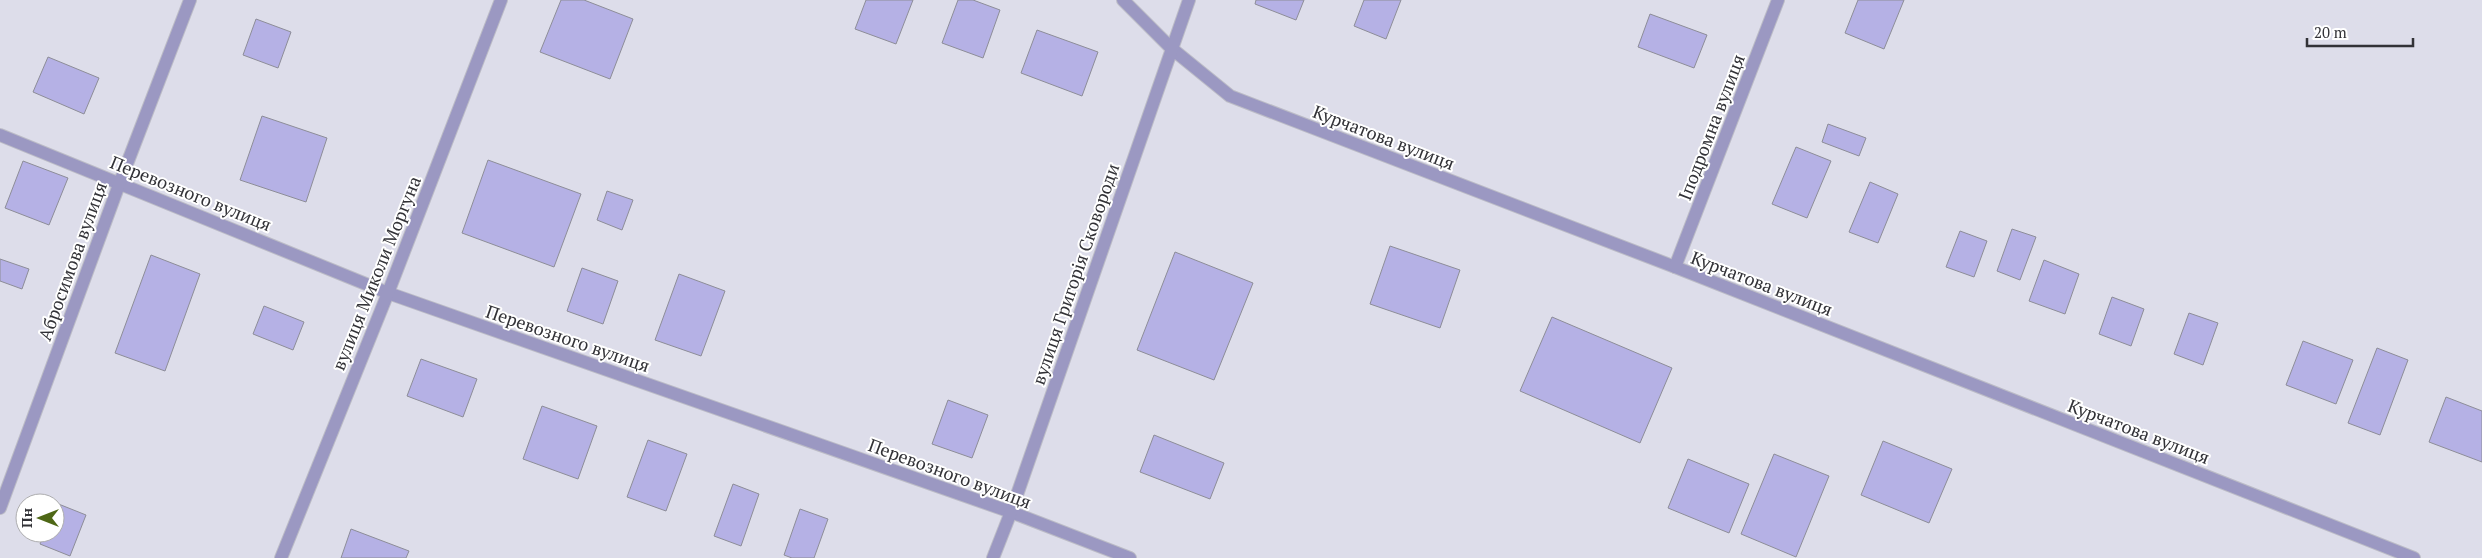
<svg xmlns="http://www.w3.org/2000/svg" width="2482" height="558" font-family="'PT Serif',serif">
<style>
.building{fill:#b5b1e5;stroke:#8d8d98}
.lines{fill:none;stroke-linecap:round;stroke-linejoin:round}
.street-casing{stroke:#bbbbc6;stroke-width:14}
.street{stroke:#9b98c2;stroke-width:12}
.labels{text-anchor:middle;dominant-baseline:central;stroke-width:4;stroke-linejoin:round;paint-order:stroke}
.street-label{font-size:18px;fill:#323237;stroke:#fff}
</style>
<rect width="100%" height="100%" fill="#ddddea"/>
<g class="building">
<path d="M 561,0 L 584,0 L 633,19 L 610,79 L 540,52 Z"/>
<path d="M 866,0 L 913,0 L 896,44 L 855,29 Z"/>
<path d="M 958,0 L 973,0 L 1000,10 L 983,58 L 942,43 Z"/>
<path d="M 1256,0 L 1304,0 L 1296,20 L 1255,4 Z"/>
<path d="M 1364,0 L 1401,0 L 1386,39 L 1354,26 Z"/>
<path d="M 1858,0 L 1904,0 L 1884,49 L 1845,33 Z"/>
<path d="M 1650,14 L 1707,35 L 1694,68 L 1638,47 Z"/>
<path d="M 256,19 L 291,32 L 278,68 L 243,55 Z"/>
<path d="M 1037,30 L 1098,52 L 1082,96 L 1021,73 Z"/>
<path d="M 48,57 L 99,78 L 84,114 L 33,92 Z"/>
<path d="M 262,116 L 327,138 L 306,202 L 240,180 Z"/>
<path d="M 1828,124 L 1866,138 L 1859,156 L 1822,142 Z"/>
<path d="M 1796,147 L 1831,161 L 1807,218 L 1772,204 Z"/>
<path d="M 488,160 L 581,194 L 554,267 L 462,233 Z"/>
<path d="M 23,161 L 68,178 L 49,225 L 5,208 Z"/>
<path d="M 1870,182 L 1898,194 L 1878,243 L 1849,232 Z"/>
<path d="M 607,191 L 633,200 L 622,230 L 597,220 Z"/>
<path d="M 2012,229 L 2036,237 L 2020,280 L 1997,271 Z"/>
<path d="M 1960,231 L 1987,241 L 1974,277 L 1946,267 Z"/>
<path d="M 1390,246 L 1460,270 L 1440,328 L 1370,304 Z"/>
<path d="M 1175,252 L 1253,283 L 1214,380 L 1137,350 Z"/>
<path d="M 151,255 L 200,274 L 165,371 L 115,353 Z"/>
<path d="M 0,259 L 29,269 L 22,289 L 0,281 Z"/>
<path d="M 2044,260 L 2079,274 L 2065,314 L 2029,301 Z"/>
<path d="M 582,268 L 618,281 L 603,324 L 567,311 Z"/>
<path d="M 679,274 L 725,291 L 701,356 L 655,340 Z"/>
<path d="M 2112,297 L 2144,309 L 2131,346 L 2099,334 Z"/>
<path d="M 264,306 L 304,322 L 293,350 L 253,334 Z"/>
<path d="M 2189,313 L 2218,323 L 2203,365 L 2174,354 Z"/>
<path d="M 1552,317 L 1672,368 L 1640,443 L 1520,391 Z"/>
<path d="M 2303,341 L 2353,360 L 2336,404 L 2286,385 Z"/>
<path d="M 2377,348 L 2408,360 L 2380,435 L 2348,423 Z"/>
<path d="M 421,359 L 477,379 L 463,417 L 407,396 Z"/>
<path d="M 2446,397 L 2482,411 L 2482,462 L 2429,442 Z"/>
<path d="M 948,400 L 988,415 L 972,458 L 932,444 Z"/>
<path d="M 542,406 L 597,426 L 578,479 L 523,459 Z"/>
<path d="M 1154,435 L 1224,463 L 1210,499 L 1140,472 Z"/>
<path d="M 648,440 L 687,454 L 666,511 L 627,497 Z"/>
<path d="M 1883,441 L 1952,469 L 1929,523 L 1861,495 Z"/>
<path d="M 1774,454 L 1829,476 L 1796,557 L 1741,534 Z"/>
<path d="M 1688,459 L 1749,484 L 1729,533 L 1668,508 Z"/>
<path d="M 733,484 L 759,494 L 741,546 L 714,536 Z"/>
<path d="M 56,503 L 86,515 L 70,556 L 40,544 L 45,533 L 55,533 Z"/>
<path d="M 800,509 L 828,519 L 814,558 L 792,558 L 784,555 Z"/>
<path d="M 351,529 L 409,551 L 406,558 L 341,558 Z"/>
</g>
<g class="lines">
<g class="street-casing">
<g id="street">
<path d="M 1123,0 L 1171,48 L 1230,96 L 1675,267 L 2414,558"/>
<path d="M 0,135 L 388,293 L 1011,512 L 1130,558"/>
<path d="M 1675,267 L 1778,0"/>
<path d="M 0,508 L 120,182 L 190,0"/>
<path d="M 281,558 L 388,293 L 501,0"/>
<path d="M 993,558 L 1011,512 L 1189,0"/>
</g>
</g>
<use href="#street" class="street"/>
</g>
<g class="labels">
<g class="street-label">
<text transform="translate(1711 127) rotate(-69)">Іподромна вулиця</text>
<text transform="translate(1384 137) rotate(21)">Курчатова вулиця</text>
<text transform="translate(191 193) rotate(22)">Перевозного вулиця</text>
<text transform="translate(72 261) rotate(-70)">Абросимова вулиця</text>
<text transform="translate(376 273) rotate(-68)">вулиця Миколи Моргуна</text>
<text transform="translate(1075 274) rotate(-71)">вулиця Григорія Сковороди</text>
<text transform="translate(1762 283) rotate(21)">Курчатова вулиця</text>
<text transform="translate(568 338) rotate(19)">Перевозного вулиця</text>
<text transform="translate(2139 431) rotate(21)">Курчатова вулиця</text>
<text transform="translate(950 473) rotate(20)">Перевозного вулиця</text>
</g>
</g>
<g transform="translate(40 518) rotate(270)"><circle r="24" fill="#ffffff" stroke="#adadaf"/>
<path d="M0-4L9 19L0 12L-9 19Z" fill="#4e6716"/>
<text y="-8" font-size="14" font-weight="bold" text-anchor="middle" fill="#323237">Пн</text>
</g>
<path d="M2307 38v8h106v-8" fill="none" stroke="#323237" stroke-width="2.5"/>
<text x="2314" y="38" font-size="15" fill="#323237" stroke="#ffffff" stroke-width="4" paint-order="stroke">20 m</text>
</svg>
